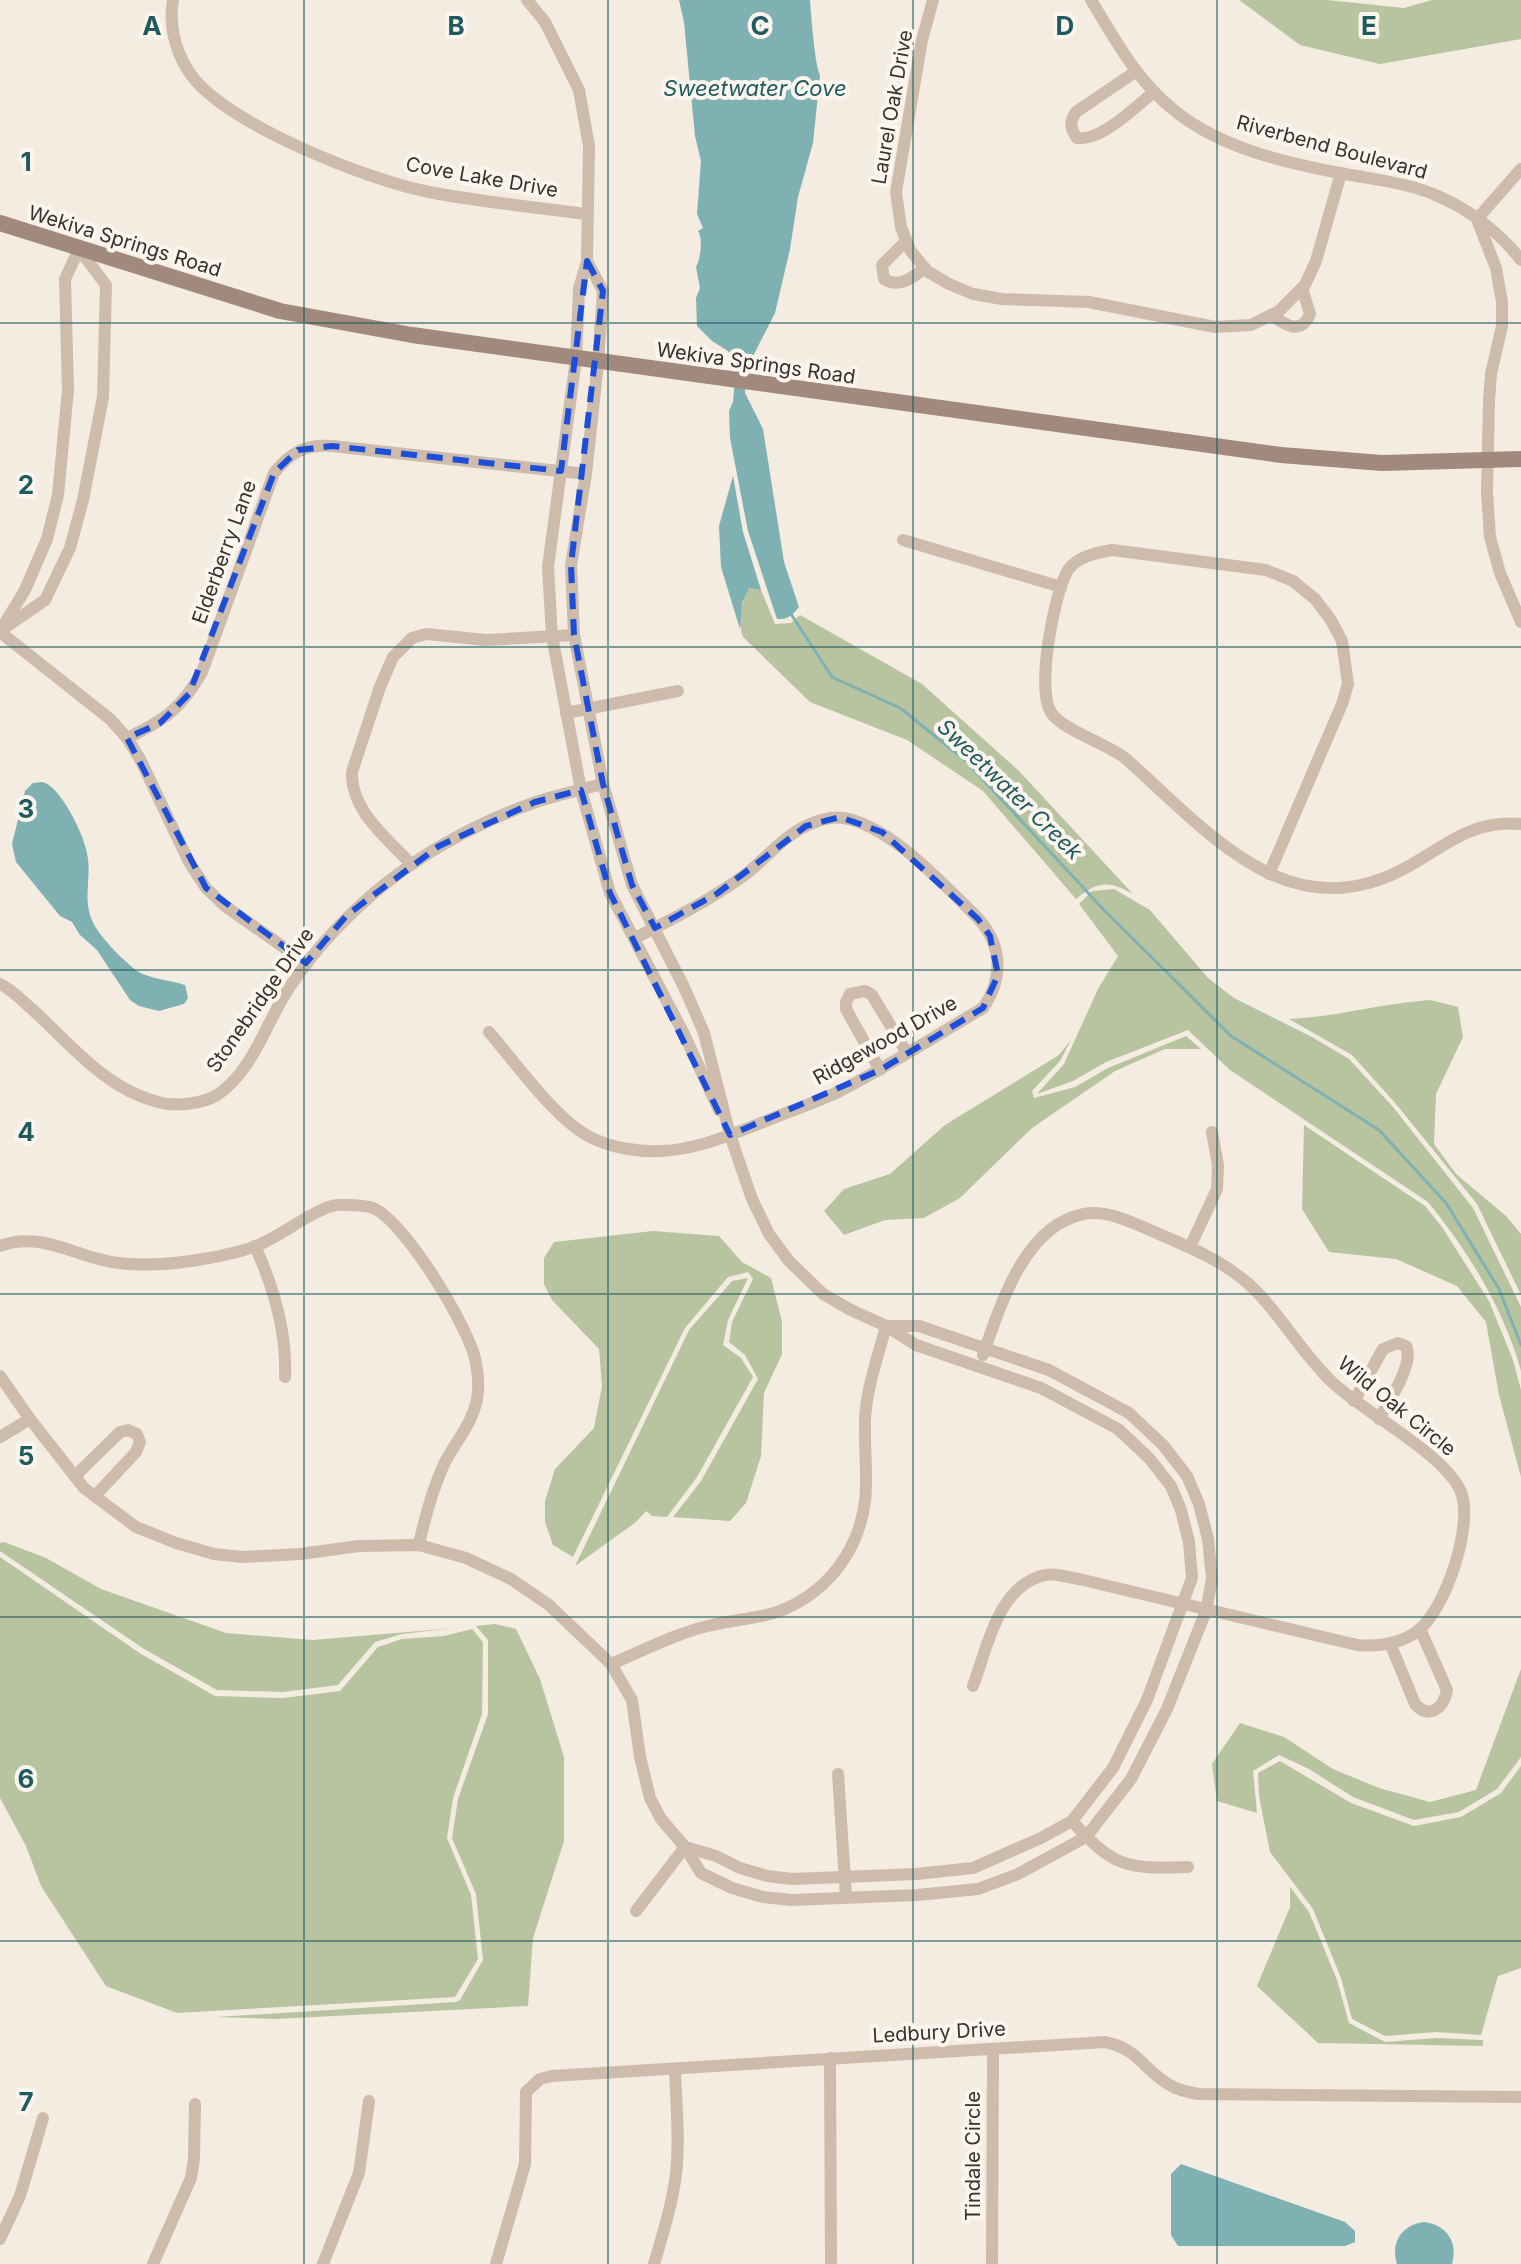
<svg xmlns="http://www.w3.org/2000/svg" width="1521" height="2264" font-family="Inter,sans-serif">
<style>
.green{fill:#b8c4a0}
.water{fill:#7fb0b2}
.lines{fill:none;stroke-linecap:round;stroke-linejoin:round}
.stream{stroke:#7fb0b2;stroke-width:3}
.street{stroke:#cdbbac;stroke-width:12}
.secondary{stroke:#a18a7d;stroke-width:16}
.marked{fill:none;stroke:#1d4ed8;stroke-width:6;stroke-dasharray:16 10;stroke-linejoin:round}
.grid{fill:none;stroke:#1f5a5e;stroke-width:2;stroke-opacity:0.55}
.labels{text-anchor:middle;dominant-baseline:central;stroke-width:8;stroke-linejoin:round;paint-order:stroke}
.street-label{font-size:20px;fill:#3b302b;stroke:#fbf5ee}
.water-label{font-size:22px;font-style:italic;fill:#1f5a5e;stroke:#fbf5ee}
.grid-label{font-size:26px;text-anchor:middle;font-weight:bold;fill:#1f5a5e;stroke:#fbf5ee;stroke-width:8;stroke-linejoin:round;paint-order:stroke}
</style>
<rect width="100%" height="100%" fill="#f4ebe1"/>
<g class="green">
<path d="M 1239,0 L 1327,0 L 1404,8 L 1432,0 L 1521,0 L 1521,39 L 1380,64 L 1300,45 Z"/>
<path d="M 749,588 L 761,590 L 775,624 L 791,623 L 800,615 L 922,684 L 1019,771 L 1133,894 C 1109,880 1097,881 1076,899 L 983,791 L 907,740 L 810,702 L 743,637 C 737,620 741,603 749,588 Z"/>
<path d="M 1114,889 L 1150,910 L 1208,978 L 1234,998 L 1312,1037 L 1349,1059 L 1393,1107 L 1473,1208 L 1521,1307 L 1521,1371 C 1504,1309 1468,1251 1428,1202 L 1230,1070 L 1188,1030 L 1106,1062 L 1073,1081 L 1037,1094 L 1064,1064 L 1098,989 L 1118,956 L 1079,904 L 1092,891 Z"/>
<path d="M 1430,1000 L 1458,1007 L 1463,1037 L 1436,1094 L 1434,1144 L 1456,1174 L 1506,1216 L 1521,1234 L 1521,1295 L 1477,1204 L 1396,1104 L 1352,1055 L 1289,1019 C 1337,1017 1383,1003 1430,1000 Z"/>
<path d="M 1186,1036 L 1201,1049 L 1165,1049 L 1115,1071 L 1032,1128 L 960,1198 L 924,1218 L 885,1220 L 844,1235 L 824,1211 L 844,1189 L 890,1174 L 945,1125 L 1059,1055 L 1071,1040 L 1060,1061 L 1032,1091 L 1034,1098 L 1075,1087 L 1108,1068 Z"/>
<path d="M 1304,1125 L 1425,1206 L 1442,1227 L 1489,1301 L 1513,1360 L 1521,1390 L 1521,1477 L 1499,1395 L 1486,1322 L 1457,1286 L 1396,1259 L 1329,1252 L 1302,1209 Z"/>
<path d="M 653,1231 L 719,1236 L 742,1262 L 771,1278 L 782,1322 L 782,1354 L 764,1393 L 761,1456 L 746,1503 L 730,1521 L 673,1517 L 701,1481 L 758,1379 L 745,1355 L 729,1342 L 732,1322 L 753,1279 L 748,1272 L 728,1277 L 685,1328 L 573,1557 L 553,1545 L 545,1522 L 545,1501 L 555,1469 L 594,1428 L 602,1386 L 599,1349 L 552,1300 L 544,1284 L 544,1258 L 554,1242 Z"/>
<path d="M 748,1278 L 728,1320 L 723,1345 L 741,1358 L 753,1377 L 697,1477 L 667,1517 L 652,1516 L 646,1511 L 636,1522 L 575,1566 L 689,1330 L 732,1281 Z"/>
<path d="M 4,1542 L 46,1558 L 101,1589 L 226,1633 L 313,1640 L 455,1628 L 402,1634 L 375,1642 L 338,1685 L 283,1692 L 217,1690 L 144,1649 L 0,1551 L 0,1543 Z"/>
<path d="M 0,1557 L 141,1654 L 215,1696 L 283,1698 L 340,1691 L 378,1647 L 402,1639 L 444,1636 L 472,1629 L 483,1642 L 482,1714 L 453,1798 L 447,1838 L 471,1895 L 478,1959 L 455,1997 L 177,2013 L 106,1986 L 41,1886 L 26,1846 L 0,1798 Z"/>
<path d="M 495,1624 L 516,1629 L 540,1679 L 564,1757 L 564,1841 L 533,1938 L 528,2006 L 275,2019 L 216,2017 L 456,2002 L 460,2000 L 483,1960 L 476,1894 L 452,1838 L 458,1799 L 488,1714 L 488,1640 L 476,1626 Z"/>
<path d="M 1521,1669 L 1521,1757 L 1497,1789 L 1459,1812 L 1414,1820 L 1353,1797 L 1309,1769 L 1279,1755 L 1253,1771 L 1257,1813 L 1217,1801 L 1212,1764 L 1240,1723 L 1284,1737 L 1333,1769 L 1379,1788 L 1430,1802 L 1476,1790 Z"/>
<path d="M 1280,1761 L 1351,1803 L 1414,1826 L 1461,1817 L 1501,1793 L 1521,1766 L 1521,1968 L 1498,1976 L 1481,2035 L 1436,2032 L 1385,2036 L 1352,2019 L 1341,1978 L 1313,1909 L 1270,1852 L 1259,1796 L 1258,1773 Z"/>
<path d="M 1290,1887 L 1309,1912 L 1337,1980 L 1349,2023 L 1385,2042 L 1436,2038 L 1483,2040 L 1483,2046 L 1318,2043 L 1257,1986 L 1290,1907 Z"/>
</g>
<g class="water">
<path d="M 679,0 L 810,0 C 811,14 815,67 820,75 L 813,143 L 798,197 L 790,249 L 775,313 L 747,368 L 745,393 L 763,429 L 784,562 L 799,607 C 793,615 787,620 777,619 L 748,531 L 730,438 L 729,411 L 733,402 L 736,365 L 728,351 L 712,341 L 697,326 L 696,298 L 700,288 L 696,267 C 701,258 703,238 698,231 L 703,228 L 697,214 L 701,161 L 695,136 L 684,22 Z"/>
<path d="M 733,476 L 743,532 L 761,590 L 749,588 L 742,603 L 740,629 L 721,567 L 719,526 Z"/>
<path d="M 42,782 C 60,785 84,835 87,853 C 93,882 79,903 98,931 C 107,944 124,961 137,971 C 150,979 170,980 185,985 L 188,998 L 184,1004 L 159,1011 L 139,1006 L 130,1000 L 97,950 L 80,935 L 72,922 L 60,916 L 16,862 L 12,844 L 25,791 L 33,783 Z"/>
<path d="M 1181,2164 L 1345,2222 L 1355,2231 L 1355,2242 L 1345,2246 L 1178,2246 L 1171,2235 L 1171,2174 Z"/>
<path d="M 1424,2222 C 1447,2225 1458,2242 1452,2264 L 1397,2264 C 1390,2242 1402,2225 1424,2222 Z"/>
</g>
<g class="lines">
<path class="stream" d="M 791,614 L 832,677 L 900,708 L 965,760 L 1103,909 L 1231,1036 L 1379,1130 L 1446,1203 L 1499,1289 L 1521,1345"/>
<g class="street">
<path d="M 173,0 C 168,28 177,58 195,80 C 236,127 367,180 429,192 C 481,202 534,207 586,214"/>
<path d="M 527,0 L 545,22 L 579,90 L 589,146 L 587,261 L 579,289 L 576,359 L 548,567 L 552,636 L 581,790 L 610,893 L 683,1032 L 719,1110"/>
<path d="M 933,0 L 922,40 L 896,192 L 901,227 L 910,250 L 927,271 L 949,284 L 973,294 L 1002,299 L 1089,302 L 1215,327 L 1251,325 L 1279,311 L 1305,285 L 1316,261 L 1341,173"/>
<path d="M 1091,0 C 1116,41 1137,81 1175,111 C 1222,149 1287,163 1345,174 C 1377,180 1410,183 1440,197 C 1470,210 1501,234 1521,260"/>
<path d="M 1135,72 L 1076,112 C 1069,123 1070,128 1077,138 C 1101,142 1135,107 1154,92"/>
<path d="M 1477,219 L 1521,169"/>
<path d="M 1478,222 L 1496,268 L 1502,302 L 1502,326 L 1491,374 L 1489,400 L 1487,492 L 1490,537 L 1500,573 L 1521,622"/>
<path d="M 906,241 L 882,265 L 884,279 C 899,289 913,277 925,268"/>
<path d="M 79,249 L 106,285 L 103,397 L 83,500 L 70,548 L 45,600 L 0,631 L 25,590 L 47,539 L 58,495 L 68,390 L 65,279 Z"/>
<path d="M 587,261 L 603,291 L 598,363 L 586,474 L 571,565 L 574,635 L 603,784 L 632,885 L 684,987 L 704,1033 L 730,1135 L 752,1199 L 769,1234 L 789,1261 L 823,1294 L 849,1309 L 886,1326 L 916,1345 L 1041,1388 L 1118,1429 L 1149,1458 L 1171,1486 L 1181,1510 L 1189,1542 L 1192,1578 L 1147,1700 L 1113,1768 L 1072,1821 L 1041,1838 L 973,1868 L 916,1874 L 792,1879 L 767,1876 L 740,1868 L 716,1856 L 685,1847"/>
<path d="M 1272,315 C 1286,326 1301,335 1310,314 L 1302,288"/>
<path d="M 903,540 L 1061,587"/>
<path d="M 0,632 L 110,719 L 127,738 L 140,759 L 189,862 L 206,888 L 225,906 L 306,963"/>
<path d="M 566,713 L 678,691"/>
<path d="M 127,738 C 165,720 181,709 202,672 L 274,473 C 291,452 305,444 332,446 L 586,474"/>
<path d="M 411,864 C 387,838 350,810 352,772 L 380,687 L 393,657 L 412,638 L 426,634 L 486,640 L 574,635"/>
<path d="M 1269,874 L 1342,704 L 1348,684 L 1342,641 L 1331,620 L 1315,599 L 1293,581 L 1266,570 L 1112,550 C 1096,553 1078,556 1068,570 C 1054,593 1035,692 1052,714 C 1064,730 1107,744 1125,758 C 1208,831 1289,934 1409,866 C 1448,844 1472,820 1521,824"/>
<path d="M 0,984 C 12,989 22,1001 33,1010 C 71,1045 106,1089 158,1102 C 175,1107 202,1104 217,1095 C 254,1071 267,1019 291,985 C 351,898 433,839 533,803 C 556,795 580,790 603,784"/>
<path d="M 489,1032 C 515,1062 555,1119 590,1137 C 611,1148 638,1152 661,1151 C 695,1150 730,1135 761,1123 C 787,1112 815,1103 840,1091 C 889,1066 936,1036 983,1008 C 1005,976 1002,942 974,914 C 942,883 888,824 843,818 C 831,816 819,820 808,825 C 783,836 767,858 746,874 C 712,899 673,919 635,938"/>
<path d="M 880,1070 L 846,1009 L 846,1002 L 850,994 L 865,991 L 872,995 L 907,1053"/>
<path d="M 0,1246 C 41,1230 77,1258 118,1263 C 145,1266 176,1264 203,1259 C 220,1256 240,1252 256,1246 C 278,1238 317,1207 337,1205 C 348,1205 363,1204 373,1208 C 404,1220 471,1330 476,1363 C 478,1374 479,1389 477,1399 C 472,1425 455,1442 444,1464 C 432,1491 425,1516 419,1545"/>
<path d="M 255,1246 C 274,1288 287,1331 285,1377"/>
<path d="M 1190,1247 L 1217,1189 L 1218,1165 L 1212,1132"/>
<path d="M 0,1376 L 30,1419 L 84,1488 L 136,1527 L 176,1543 L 214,1554 L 243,1557 L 300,1554 L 359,1546 L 419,1545 L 466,1558 L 511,1579 L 549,1605 L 611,1664 L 632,1700 L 640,1757 L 650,1798 L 661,1819 L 685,1847 L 701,1873 L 732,1888 L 763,1897 L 791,1900 L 917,1895 L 978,1889 L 1018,1874 L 1086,1837 L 1131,1779 L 1167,1709 L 1206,1611 L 1212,1579 L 1208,1539 L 1199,1504 L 1187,1476 L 1163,1445 L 1129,1413 L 1049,1370 L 919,1326 L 886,1326"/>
<path d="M 1354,1401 L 1383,1349 L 1398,1343 L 1406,1346 C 1415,1364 1388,1402 1379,1419"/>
<path d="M 0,1437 L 30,1419"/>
<path d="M 75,1476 L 120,1432 L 128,1430 L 137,1434 L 140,1442 L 136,1452 L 95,1496"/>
<path d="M 1390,1643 L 1415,1704 C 1429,1720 1444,1708 1447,1690 L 1420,1629"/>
<path d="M 611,1664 C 643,1651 674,1634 708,1626 C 733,1619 762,1619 785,1609 C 830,1589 859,1549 865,1501 C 868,1475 864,1447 865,1421 C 866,1389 878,1357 886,1326"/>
<path d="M 973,1686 C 987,1649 997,1589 1041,1576 C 1053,1572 1066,1577 1079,1579 L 1357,1645 C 1377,1647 1403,1644 1420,1629 C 1446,1606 1472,1529 1462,1495 C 1450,1456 1362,1412 1331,1381 C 1303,1354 1284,1320 1257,1292 C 1230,1264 1194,1249 1159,1234 C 1137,1225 1108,1209 1084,1214 C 1024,1225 1000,1307 983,1355"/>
<path d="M 838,1774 L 846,1896"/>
<path d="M 1072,1821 C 1114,1868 1127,1869 1188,1867"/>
<path d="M 636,1911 L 685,1847"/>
<path d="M 830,2058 L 831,2264"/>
<path d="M 0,2239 L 20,2196 L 43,2118"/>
<path d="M 153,2264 L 191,2178 L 194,2159 L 195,2104"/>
<path d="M 323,2264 L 359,2173 L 369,2101"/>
<path d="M 496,2264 L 525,2164 L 526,2092 L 540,2079 L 552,2076 L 1105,2042 C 1137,2048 1143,2069 1168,2084 C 1177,2090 1187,2092 1198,2094 L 1521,2097"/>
<path d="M 654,2264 C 663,2234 672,2205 676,2174 C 680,2139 676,2103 675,2069"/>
<path d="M 992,2264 L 993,2049"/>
</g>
<path class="secondary" d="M 0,223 L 280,311 L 412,335 L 1281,455 L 1382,463 L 1521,459"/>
</g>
<path class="marked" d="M 587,261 L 603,291 L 571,565 L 574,635 L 603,784 L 632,885 L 655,928 L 718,893 L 806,826 L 840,817 L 882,832 L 978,919 L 990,936 L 998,975 L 983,1008 L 880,1070 L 730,1135 L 610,893 L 581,790 L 535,802 L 439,846 L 347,915 L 306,963 L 206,888 L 127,738 L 160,723 L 189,694 L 274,473 L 298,450 L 332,446 L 561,471 Z"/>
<path class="grid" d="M 304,0 L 304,2264M 608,0 L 608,2264M 913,0 L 913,2264M 1217,0 L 1217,2264M 0,323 L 1521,323M 0,647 L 1521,647M 0,970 L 1521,970M 0,1294 L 1521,1294M 0,1617 L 1521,1617M 0,1941 L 1521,1941"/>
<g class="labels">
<g class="street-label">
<text transform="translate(892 107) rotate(-80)">Laurel Oak Drive</text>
<text transform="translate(1332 147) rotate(15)">Riverbend Boulevard</text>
<text transform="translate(482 177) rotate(10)">Cove Lake Drive</text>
<text transform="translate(125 241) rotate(17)">Wekiva Springs Road</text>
<text transform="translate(756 363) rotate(8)">Wekiva Springs Road</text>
<text transform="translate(224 552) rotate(-70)">Elderberry Lane</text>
<text transform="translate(260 1000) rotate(-55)">Stonebridge Drive</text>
<text transform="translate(885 1040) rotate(-29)">Ridgewood Drive</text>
<text transform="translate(1397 1406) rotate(39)">Wild Oak Circle</text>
<text transform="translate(939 2032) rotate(-3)">Ledbury Drive</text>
<text transform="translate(973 2156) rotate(-90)">Tindale Circle</text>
</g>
<g class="water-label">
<text x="755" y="88">Sweetwater Cove</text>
<text transform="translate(1010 789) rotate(44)">Sweetwater Creek</text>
</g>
</g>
<g class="grid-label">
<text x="152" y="35">A</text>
<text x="456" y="35">B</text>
<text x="760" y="35">C</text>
<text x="1065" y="35">D</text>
<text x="1369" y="35">E</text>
<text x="26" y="171">1</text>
<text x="26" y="494">2</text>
<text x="26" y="818">3</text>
<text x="26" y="1141">4</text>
<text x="26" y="1465">5</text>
<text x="26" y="1788">6</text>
<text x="26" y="2111">7</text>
</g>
</svg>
